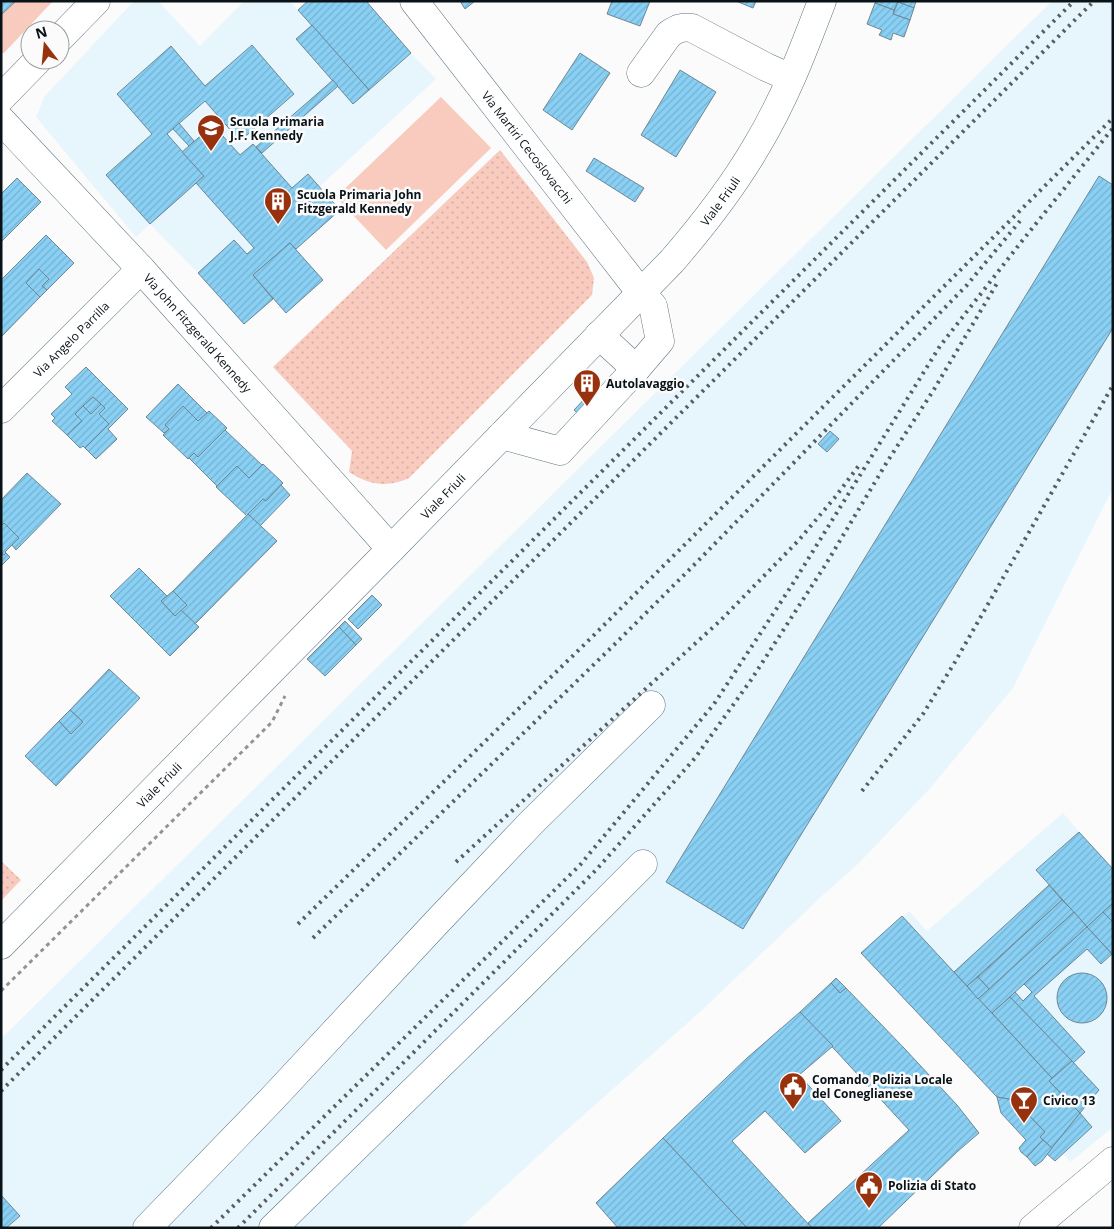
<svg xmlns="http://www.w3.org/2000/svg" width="1114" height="1229" font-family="'Open Sans',sans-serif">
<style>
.built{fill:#e7f5fd}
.grass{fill:#f9cbbe}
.park{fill:url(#park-dots)}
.building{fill:url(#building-hatch);stroke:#6e8794}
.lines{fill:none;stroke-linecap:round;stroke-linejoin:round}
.minor-casing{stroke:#5d7582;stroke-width:29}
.path{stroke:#8f9496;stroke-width:3;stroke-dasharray:4 4;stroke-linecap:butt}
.minor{stroke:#fff;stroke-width:28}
.rail{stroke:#575e61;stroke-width:4;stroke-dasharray:2.5 5;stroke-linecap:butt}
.labels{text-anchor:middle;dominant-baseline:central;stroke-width:5;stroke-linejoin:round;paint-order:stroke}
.poi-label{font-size:12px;font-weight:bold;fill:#081217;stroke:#fbfbfb;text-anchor:start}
.street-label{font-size:12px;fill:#081217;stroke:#fbfbfb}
</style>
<defs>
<pattern id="park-dots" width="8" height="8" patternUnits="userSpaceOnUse" patternTransform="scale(1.25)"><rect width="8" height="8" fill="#f9cbbe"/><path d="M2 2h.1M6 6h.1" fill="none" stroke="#d4ada3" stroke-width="1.8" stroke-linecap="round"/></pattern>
<pattern id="building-hatch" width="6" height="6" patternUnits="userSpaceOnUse" patternTransform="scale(1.25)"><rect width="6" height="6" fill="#89d0f4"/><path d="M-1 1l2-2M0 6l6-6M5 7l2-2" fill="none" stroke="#75b2d0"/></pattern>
</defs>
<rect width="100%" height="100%" fill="#fbfbfb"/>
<g class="built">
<path d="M 134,1 L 158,1 L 200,46 L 244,1 L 290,1 L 298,10 L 308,1 L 366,1 L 411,53 L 436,79 L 319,187 L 340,210 L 297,249 L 323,280 L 286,313 L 273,299 L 244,324 L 198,273 L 150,224 L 136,237 L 36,117 L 45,96 Z"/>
<path d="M 1052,1 L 1113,1 L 1113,488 L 1013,688 L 932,786 L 860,862 L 823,895 L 702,1010 L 552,1143 L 460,1228 L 1,1228 L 1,1039 Z"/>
<path d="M 1063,813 L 1079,832 L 1113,869 L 1113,1127 L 1073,1160 L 1070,1161 L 1063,1154 L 1055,1161 L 1047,1154 L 1052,1148 L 1040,1137 L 1014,1100 L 997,1097 L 861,953 L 909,911 L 927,931 Z"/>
</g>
<g class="grass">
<path d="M 16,1 L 53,1 L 4,53 L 1,53 L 1,15 Z"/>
<path d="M 441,97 L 491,148 L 386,250 L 336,197 Z"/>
</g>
<g class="park">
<path d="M 500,150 L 587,262 L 594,278 L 592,295 L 409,478 C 387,488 369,485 349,472 L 352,451 L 273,367 Z"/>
<path d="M 1,861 L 21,880 L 1,901 Z"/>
</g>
<g class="building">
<path d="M 1,1 L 16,1 L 1,15 Z"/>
<path d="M 308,1 L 366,1 L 411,53 L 369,90 L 298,10 Z"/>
<path d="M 460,1 L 475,1 L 465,9 Z"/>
<path d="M 612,1 L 650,1 L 640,26 L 607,14 Z"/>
<path d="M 736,1 L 756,1 L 753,8 Z"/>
<path d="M 876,1 L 916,1 L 914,8 L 898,2 L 894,10 L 875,3 Z"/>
<path d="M 898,2 L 914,8 L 910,20 L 893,14 Z"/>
<path d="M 875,3 L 894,10 L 893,14 L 910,20 L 904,37 L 893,33 L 891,40 L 879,35 L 882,30 L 867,24 Z"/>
<path d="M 312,25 L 369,90 L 353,104 L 296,39 Z"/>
<path d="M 252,45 L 294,94 L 240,141 L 205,101 L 167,134 L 204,176 L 150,224 L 106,175 L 152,134 L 117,94 L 171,46 L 205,86 Z"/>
<path d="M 580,53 L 610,73 L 572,130 L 543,110 Z"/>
<path d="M 680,70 L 716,92 L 676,157 L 641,135 Z"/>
<path d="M 333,80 L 338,86 L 262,153 L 256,147 Z"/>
<path d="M 179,123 L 194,141 L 189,146 L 173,129 Z"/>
<path d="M 213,125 L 240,155 L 253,144 L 292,188 L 308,174 L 340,210 L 296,249 L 290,243 L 253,275 L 273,299 L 244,324 L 198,273 L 234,240 L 247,254 L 254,248 L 196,183 L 204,176 L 182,152 Z"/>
<path d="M 594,158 L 644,188 L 635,202 L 586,171 Z"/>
<path d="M 1099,176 L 1113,185 L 1113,328 L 743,929 L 666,882 Z"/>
<path d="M 17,178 L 41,202 L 1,242 L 1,194 Z"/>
<path d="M 46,235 L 74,263 L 47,290 L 42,286 L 49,279 L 39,269 L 26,283 L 40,297 L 1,337 L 1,280 Z"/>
<path d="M 290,243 L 323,280 L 286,313 L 253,275 Z"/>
<path d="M 39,269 L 49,279 L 42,286 L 47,290 L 40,297 L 26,283 Z"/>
<path d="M 86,367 L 128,409 L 108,429 L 117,439 L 96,459 L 85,448 L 109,424 L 99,414 L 105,408 L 93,397 L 75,414 L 82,421 L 67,435 L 52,421 L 55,418 L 51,414 L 72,394 L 65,387 Z"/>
<path d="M 178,384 L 207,413 L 198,421 L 183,406 L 165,425 L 169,429 L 164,433 L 146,417 Z"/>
<path d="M 590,393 L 601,404 L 585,420 L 574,410 Z"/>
<path d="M 93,397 L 101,404 L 91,414 L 83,406 Z"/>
<path d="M 101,404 L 105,408 L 99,414 L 109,424 L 85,448 L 83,446 L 80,448 L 67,435 L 82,421 L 75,414 L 83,406 L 91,414 Z"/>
<path d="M 183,406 L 198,421 L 209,411 L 227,428 L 198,457 L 194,453 L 188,459 L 163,435 L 169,429 L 165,425 Z"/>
<path d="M 225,430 L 262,465 L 249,478 L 237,466 L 217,486 L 189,458 L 194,453 L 198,457 Z"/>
<path d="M 830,431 L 839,439 L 827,452 L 818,444 Z"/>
<path d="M 263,464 L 283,483 L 266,501 L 263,499 L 247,516 L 216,487 L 237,466 L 249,478 Z"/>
<path d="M 27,473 L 61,504 L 16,550 L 12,545 L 19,538 L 4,523 L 1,526 L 1,500 Z"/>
<path d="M 281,485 L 290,495 L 260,526 L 248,514 L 263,499 L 266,501 Z"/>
<path d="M 248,514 L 277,541 L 195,624 L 181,610 L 187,605 L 173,591 Z"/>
<path d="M 4,523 L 19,538 L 5,552 L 6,553 L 4,555 L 1,553 L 1,526 Z"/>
<path d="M 1,553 L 4,555 L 6,553 L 10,557 L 1,566 Z"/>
<path d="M 139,568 L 167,596 L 161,601 L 175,616 L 181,610 L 199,627 L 170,656 L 110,596 Z"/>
<path d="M 173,591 L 187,605 L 175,616 L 161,601 Z"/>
<path d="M 372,595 L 382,605 L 358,629 L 348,619 Z"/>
<path d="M 345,621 L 362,639 L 356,645 L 339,627 Z"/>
<path d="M 339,627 L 356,645 L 325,676 L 307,659 Z"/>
<path d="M 109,669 L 140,698 L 56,786 L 25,756 L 59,721 L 71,734 L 83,722 L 70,710 Z"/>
<path d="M 70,710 L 83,722 L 71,734 L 59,721 Z"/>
<path d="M 1079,832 L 1113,869 L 1113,903 L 1087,927 L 1036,870 Z"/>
<path d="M 1049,885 L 1062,900 L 967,986 L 954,972 Z"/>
<path d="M 1062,900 L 1074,912 L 989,989 L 978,977 Z"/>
<path d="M 1113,903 L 1113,922 L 1103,912 Z"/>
<path d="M 1074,912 L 1087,927 L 992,1013 L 978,999 Z"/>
<path d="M 1103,912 L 1113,922 L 1113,955 L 1087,927 Z"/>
<path d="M 902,916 L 1052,1078 L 1049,1081 L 1080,1113 L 1052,1148 L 1040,1137 L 1045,1132 L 1014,1100 L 997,1097 L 861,953 Z"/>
<path d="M 1087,927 L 1112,954 L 1101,964 L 1087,949 L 1034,996 L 1085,1052 L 1073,1063 L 1010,997 L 1015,992 L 1023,1001 L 1032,992 L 1024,984 Z"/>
<circle cx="1082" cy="998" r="25"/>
<path d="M 978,977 L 989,989 L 978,999 L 967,986 Z"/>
<path d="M 836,978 L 846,988 L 840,993 L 831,983 Z"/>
<path d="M 831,983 L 840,993 L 846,988 L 904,1048 L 957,1105 L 979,1133 L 958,1151 L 878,1228 L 812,1228 L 808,1223 L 909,1130 L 800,1012 Z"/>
<path d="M 1010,997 L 1072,1061 L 1052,1078 L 992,1013 Z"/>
<path d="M 800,1012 L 833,1046 L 799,1075 L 841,1121 L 805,1153 L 765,1111 L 732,1141 L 812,1228 L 747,1228 L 663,1138 L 747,1058 Z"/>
<path d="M 1072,1061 L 1099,1090 L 1080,1113 L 1049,1081 Z"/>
<path d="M 997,1097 L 1014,1100 L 1045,1132 L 1040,1137 L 1043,1140 L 1027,1157 L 1021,1152 L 1019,1148 L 1026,1140 L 1001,1113 Z"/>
<path d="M 1080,1113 L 1092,1127 L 1055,1161 L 1047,1154 Z"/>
<path d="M 663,1138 L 747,1228 L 618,1228 L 596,1203 Z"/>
<path d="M 1043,1140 L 1052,1148 L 1042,1161 L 1035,1166 L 1027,1157 Z"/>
<path d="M 1,1195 L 20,1216 L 6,1228 L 1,1228 Z"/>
</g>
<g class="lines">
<g class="minor-casing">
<g id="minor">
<path id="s1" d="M 414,1 L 641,293 L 653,306 L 660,341 L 636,369 L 560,451 L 502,435"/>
<path d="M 60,38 L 96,1"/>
<path d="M 641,73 L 669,34 C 677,29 682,26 692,28 L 766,67 L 791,78"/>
<path d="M 1,98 L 38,60"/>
<path id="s2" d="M 1,120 L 141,269 L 391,549"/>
<path d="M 599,335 L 636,369"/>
<path id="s3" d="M 1,409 L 141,269"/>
<path id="s4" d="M 1,945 L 391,549 L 672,261 C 703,225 732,188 756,147 C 784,101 803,51 822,1"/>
<path d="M 147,1228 L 272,1099 L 437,922 L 531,823 L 651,705"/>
<path d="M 273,1228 L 518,989 L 643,864"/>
<path d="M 1033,1228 L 1113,1161"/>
</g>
</g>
<path class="path" d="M 1,991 L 272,722 L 285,696"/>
<use href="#minor" class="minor"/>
<g class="rail">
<path d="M 862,791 L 923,714 L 955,662 L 1113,385"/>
<path d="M 456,862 L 721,620 L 799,540 L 836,496 L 860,464"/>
<path d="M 298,924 L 592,637 L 1113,118"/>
<path d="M 313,938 L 618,641 L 697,562 L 967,285 L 1020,221"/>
<path d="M 1,1070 L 1074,1"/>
<path d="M 1,1091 L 1094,1"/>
<path d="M 211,1228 L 580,865 L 714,704 L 792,585 L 940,346 L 1022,241 L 1113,128"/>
<path d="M 238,1228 L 597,869 L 695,758 L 751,680 L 826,564 L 887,462 L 933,391 L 999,280"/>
</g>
</g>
<defs>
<g id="school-pin" transform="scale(1.4375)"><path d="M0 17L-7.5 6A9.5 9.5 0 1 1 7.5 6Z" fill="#98310e" stroke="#fbfbfb"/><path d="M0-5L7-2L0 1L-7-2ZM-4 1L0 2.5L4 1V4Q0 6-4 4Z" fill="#fff"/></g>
<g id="building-pin" transform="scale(1.4375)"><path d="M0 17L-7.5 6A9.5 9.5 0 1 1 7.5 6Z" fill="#98310e" stroke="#fbfbfb"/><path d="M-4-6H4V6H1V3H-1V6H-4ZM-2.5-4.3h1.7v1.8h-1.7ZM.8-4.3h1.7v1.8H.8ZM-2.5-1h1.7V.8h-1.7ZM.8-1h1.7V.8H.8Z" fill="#fff"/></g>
<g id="civic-pin" transform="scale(1.4375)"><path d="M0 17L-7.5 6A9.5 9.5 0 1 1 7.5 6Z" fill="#98310e" stroke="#fbfbfb"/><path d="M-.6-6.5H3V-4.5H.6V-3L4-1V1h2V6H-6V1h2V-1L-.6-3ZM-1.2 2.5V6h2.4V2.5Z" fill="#fff"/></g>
<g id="bar-pin" transform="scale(1.4375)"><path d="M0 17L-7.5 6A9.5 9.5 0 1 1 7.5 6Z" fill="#98310e" stroke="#fbfbfb"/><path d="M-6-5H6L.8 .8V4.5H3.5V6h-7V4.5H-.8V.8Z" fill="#fff"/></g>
</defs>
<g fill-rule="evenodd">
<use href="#school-pin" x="211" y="128"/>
<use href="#building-pin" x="278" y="201"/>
<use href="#building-pin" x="587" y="383"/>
<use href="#civic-pin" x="793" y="1086"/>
<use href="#bar-pin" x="1024" y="1100"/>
<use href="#civic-pin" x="869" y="1185"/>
</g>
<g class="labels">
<g class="poi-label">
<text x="230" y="121">Scuola Primaria<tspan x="230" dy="14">J.F. Kennedy</tspan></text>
<text x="297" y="194">Scuola Primaria John<tspan x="297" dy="14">Fitzgerald Kennedy</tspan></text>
<text x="606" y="383">Autolavaggio</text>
<text x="812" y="1079">Comando Polizia Locale<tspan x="812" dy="14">del Coneglianese</tspan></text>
<text x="1043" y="1100">Civico 13</text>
<text x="888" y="1185">Polizia di Stato</text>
</g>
<g class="street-label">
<text stroke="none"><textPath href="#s1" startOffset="185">Via Martiri Cecoslovacchi</textPath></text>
<text stroke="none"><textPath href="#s4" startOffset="1035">Viale Friuli</textPath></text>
<text stroke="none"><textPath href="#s2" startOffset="290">Via John Fitzgerald Kennedy</textPath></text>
<text stroke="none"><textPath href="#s3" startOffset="99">Via Angelo Parrilla</textPath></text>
<text stroke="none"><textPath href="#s4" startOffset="630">Viale Friuli</textPath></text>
<text stroke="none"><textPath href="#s4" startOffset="225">Viale Friuli</textPath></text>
</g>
</g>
<rect width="1114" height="1229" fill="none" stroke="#081217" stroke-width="5"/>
<g transform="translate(45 45) rotate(344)"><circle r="24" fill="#fbfbfb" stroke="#9a9ea0"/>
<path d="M0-4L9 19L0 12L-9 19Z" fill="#98310e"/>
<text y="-8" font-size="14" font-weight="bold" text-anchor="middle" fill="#081217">N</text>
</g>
</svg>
